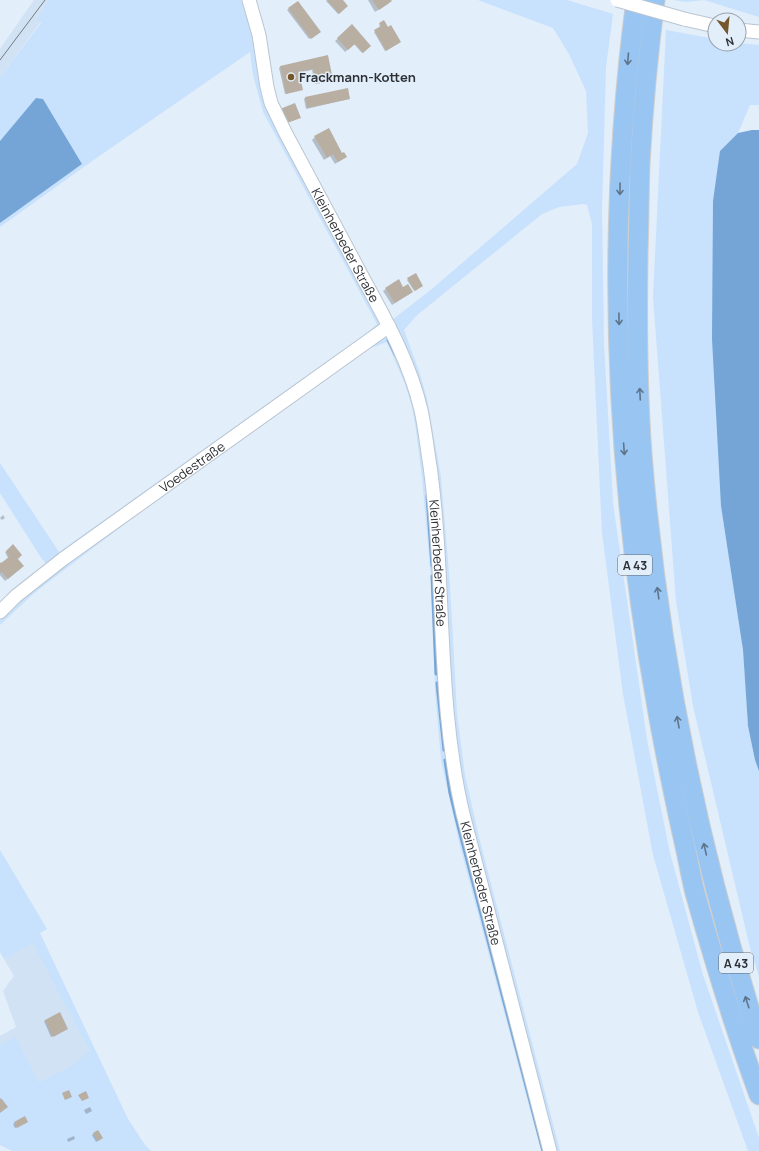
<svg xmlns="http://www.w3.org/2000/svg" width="759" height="1151" font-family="Manrope,sans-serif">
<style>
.built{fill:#d1e2f4}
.green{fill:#c8e1fc}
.water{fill:#74a5d6}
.shadow{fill:#0003}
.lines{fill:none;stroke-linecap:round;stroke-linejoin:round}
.stream{stroke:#74a5d6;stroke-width:3}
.building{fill:#b8afa2}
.minor-casing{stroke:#bac6d2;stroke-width:15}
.highway-casing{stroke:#cdcecf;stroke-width:21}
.minor{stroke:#fff;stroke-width:13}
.highway{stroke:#99c5f3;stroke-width:19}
.tram{stroke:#747b82;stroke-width:1}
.minor-bridge-casing{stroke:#bac6d2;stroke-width:15;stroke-linecap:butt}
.minor-bridge{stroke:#fff;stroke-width:13}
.oneway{stroke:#5e748b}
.poi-dot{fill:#75572b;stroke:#e2eefa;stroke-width:1.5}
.labels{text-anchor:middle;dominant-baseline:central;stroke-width:3;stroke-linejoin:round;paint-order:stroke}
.shield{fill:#e2eefa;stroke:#636a71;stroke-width:1}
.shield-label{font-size:12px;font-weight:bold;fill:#2d3136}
.poi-label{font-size:13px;font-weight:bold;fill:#2d3136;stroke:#e2eefa;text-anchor:start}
.street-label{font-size:13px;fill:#2d3136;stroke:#e2eefa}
</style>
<rect width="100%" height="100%" fill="#e2eefa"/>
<g class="built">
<path d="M 34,0 L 55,0 L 42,20 L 0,77 L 0,49 Z"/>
<path d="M 33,942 L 92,1057 L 39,1082 L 15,1038 L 0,1045 L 0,1036 L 16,1027 L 3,991 L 14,976 L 4,959 Z"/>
</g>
<g class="green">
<path d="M 49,0 L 241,0 L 269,70 L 280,113 L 392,320 L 432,289 L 577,164 L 588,133 L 586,91 L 569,54 L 553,28 L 478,0 L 567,0 L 613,14 L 606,67 L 602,209 L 604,344 L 613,503 L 647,740 L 670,853 L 703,975 L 759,1138 L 759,1151 L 748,1151 L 698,1012 L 653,855 L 623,694 L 602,533 L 592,319 L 592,224 L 587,205 L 583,204 L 559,207 L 542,214 L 416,316 L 404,330 L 420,374 L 427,399 L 441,477 L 450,585 L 457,714 L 465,775 L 479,837 L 560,1151 L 541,1151 L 460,846 L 441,760 L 435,691 L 432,589 L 422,478 L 416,430 L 412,407 L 405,384 L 387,342 L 368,349 L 340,368 L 203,465 L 68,567 L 33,594 L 0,625 L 0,620 L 15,604 L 52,572 L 40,556 L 0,493 L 0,463 L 59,552 L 367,333 L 377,324 L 263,112 L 253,75 L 250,52 L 95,159 L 0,227 L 0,223 L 82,164 L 43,99 L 36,98 L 34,101 L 0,141 L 0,77 L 41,23 L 37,19 Z"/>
<path d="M 673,0 L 759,0 L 759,17 L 704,0 L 686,2 Z"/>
<path d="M 666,30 L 715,39 L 715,44 L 739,43 L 759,45 L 759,105 L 750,105 L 738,133 L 720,151 L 721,506 L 743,650 L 748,726 L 755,760 L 759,771 L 759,976 L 751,952 L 693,706 L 676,601 L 653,297 Z"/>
<path d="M 0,850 L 47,929 L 40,933 L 128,1119 L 145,1145 L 151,1151 L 12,1151 L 0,1145 L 0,1045 L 15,1037 L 39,1082 L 74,1065 L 89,1051 L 33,943 L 4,959 L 0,952 Z"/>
</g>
<g class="water">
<path d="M 36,98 L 43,99 L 82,164 L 0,223 L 0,141 Z"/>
<path d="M 752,130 L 759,130 L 759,771 L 755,760 L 748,726 L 743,650 L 721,506 L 712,339 L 713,201 L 720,151 L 738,133 Z"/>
</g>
<g class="shadow">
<path d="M 327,0 L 342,0 L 347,6 L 338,14 L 326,1 Z"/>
<path d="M 368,0 L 390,0 L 388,4 L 375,12 Z"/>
<path d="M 298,2 L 320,31 L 309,39 L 287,10 Z"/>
<path d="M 380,24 L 399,43 L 385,51 L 374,32 L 381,28 L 379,25 Z"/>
<path d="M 352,26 L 370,46 L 362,53 L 354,44 L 345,52 L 335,41 Z"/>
<path d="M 327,56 L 332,80 L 331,81 L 315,84 L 312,70 L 298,73 L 302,90 L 285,94 L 279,68 L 280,67 Z"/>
<path d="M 305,98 L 349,99 L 306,109 L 304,99 Z"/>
<path d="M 315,137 L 342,154 L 346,157 L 335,164 L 330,156 L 324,160 L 312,140 Z"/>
<path d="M 408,279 L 421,286 L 414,291 L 407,280 Z"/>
<path d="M 403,288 L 412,292 L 392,305 L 383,291 L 386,289 Z"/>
<path d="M 3,515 L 5,518 L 2,520 L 0,518 Z"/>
<path d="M 13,546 L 20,569 L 5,581 L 0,575 L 0,565 L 8,558 L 5,552 Z"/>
<path d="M 60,1014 L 67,1029 L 51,1037 L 44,1021 Z"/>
<path d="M 90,1107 L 92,1111 L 86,1114 L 84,1110 Z"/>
<path d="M 25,1118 L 26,1123 L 15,1128 L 13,1124 Z"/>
<path d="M 98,1131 L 101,1139 L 96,1142 L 92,1135 Z"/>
<path d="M 74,1136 L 75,1139 L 68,1142 L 67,1139 Z"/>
</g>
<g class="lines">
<g class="stream">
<path d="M 388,340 L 395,354"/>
<path d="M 427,496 L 432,566"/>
<path d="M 432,576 L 436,674"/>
<path d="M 437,683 L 444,750"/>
<path d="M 445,760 L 450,793 L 458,826 L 543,1151"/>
</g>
</g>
<g class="building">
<path d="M 327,0 L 343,0 L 348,6 L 339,14 Z"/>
<path d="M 372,0 L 391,0 L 392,1 L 379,10 Z"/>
<path d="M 298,1 L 321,32 L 311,39 L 288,8 Z"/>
<path d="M 384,20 L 388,27 L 391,25 L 401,42 L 386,51 L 374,30 L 381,26 L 379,23 Z"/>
<path d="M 352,24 L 371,46 L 363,53 L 355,44 L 348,50 L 337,38 Z"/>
<path d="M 328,55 L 333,80 L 316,84 L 313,69 L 299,72 L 303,90 L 286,94 L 280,66 Z"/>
<path d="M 348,88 L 350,99 L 307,108 L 305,97 Z"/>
<path d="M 295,103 L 301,118 L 287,123 L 280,109 Z"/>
<path d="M 329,128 L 342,153 L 344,152 L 347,157 L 338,162 L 333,154 L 327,158 L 314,136 Z"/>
<path d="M 416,273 L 423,286 L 415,291 L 407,278 Z"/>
<path d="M 399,279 L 403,287 L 408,284 L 413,292 L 395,303 L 385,288 Z"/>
<path d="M 13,544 L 22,555 L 18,559 L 24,566 L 8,579 L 2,572 L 0,573 L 0,562 L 1,563 L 9,557 L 6,551 Z"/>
<path d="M 60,1012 L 68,1029 L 53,1037 L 45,1020 Z"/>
<path d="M 69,1090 L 72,1097 L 65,1100 L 62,1093 Z"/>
<path d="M 86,1091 L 89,1098 L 82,1101 L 78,1095 Z"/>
<path d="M 1,1098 L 8,1107 L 0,1113 L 0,1099 Z"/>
<path d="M 25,1116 L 28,1122 L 17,1128 L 14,1122 Z"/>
<path d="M 98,1130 L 103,1138 L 98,1141 L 93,1133 Z"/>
</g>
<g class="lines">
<g class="minor-casing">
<g id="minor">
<path id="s1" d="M 249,0 L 259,35 L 267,87 L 271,103 L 285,132 C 311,181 337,229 363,278 C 386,320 410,363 421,410 C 425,428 427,448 430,466 C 446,582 436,700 463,814 L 550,1151"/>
<path d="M 684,19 L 715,26"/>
<path d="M 739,30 L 759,32"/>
<path id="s2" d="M 0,612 L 16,596 L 63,559 L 389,326"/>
</g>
</g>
<g class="highway-casing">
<g id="highway">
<path d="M 636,0 C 605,234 615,474 657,707 C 664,749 673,791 682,833 C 687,853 690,873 695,893 C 714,961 735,1029 759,1095"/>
<path d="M 655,0 C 648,54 643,109 640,163 C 639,193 639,223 638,253 C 637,320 637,387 642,454 C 658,652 698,849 759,1039"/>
</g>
</g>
<use href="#minor" class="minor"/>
<use href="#highway" class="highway"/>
<path class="tram" d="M 0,60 L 45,0"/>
<g class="minor-bridge-casing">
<path id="minor-bridge" d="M 617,0 L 684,19"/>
</g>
<use href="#minor-bridge" class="minor-bridge"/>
</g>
<defs><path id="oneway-shaft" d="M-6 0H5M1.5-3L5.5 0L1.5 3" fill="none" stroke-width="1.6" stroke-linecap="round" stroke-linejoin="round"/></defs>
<g class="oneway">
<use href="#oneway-shaft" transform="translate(628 59) rotate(94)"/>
<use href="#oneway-shaft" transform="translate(620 189) rotate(91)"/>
<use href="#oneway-shaft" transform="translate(619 319) rotate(89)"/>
<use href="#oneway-shaft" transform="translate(640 394) rotate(-93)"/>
<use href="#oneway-shaft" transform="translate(624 449) rotate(86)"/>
<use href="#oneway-shaft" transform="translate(658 593) rotate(-98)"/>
<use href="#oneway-shaft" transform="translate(678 722) rotate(-100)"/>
<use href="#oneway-shaft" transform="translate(705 849) rotate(-103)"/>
<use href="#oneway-shaft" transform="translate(747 1002) rotate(-108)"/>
</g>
<circle class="poi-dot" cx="291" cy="77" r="4"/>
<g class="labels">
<g class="shield">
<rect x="618" y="555" width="34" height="20" rx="3"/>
<rect x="719" y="953" width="34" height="20" rx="3"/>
</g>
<g class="shield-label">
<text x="635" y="565">A 43</text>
<text x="736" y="963">A 43</text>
</g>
<g class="poi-label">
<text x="299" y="77">Frackmann-Kotten</text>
</g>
<g class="street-label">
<text stroke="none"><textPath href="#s1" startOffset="266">Kleinherbeder Straße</textPath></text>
<text stroke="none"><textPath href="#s2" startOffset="241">Voedestraße</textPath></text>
<text stroke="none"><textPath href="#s1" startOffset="602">Kleinherbeder Straße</textPath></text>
<text stroke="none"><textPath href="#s1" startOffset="926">Kleinherbeder Straße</textPath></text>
</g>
</g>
<g transform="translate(727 32) rotate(164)"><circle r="19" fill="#e2eefa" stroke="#9aa2ac"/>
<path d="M0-3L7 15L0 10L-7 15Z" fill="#75572b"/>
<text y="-6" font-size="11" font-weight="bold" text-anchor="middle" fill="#2d3136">N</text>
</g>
</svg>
